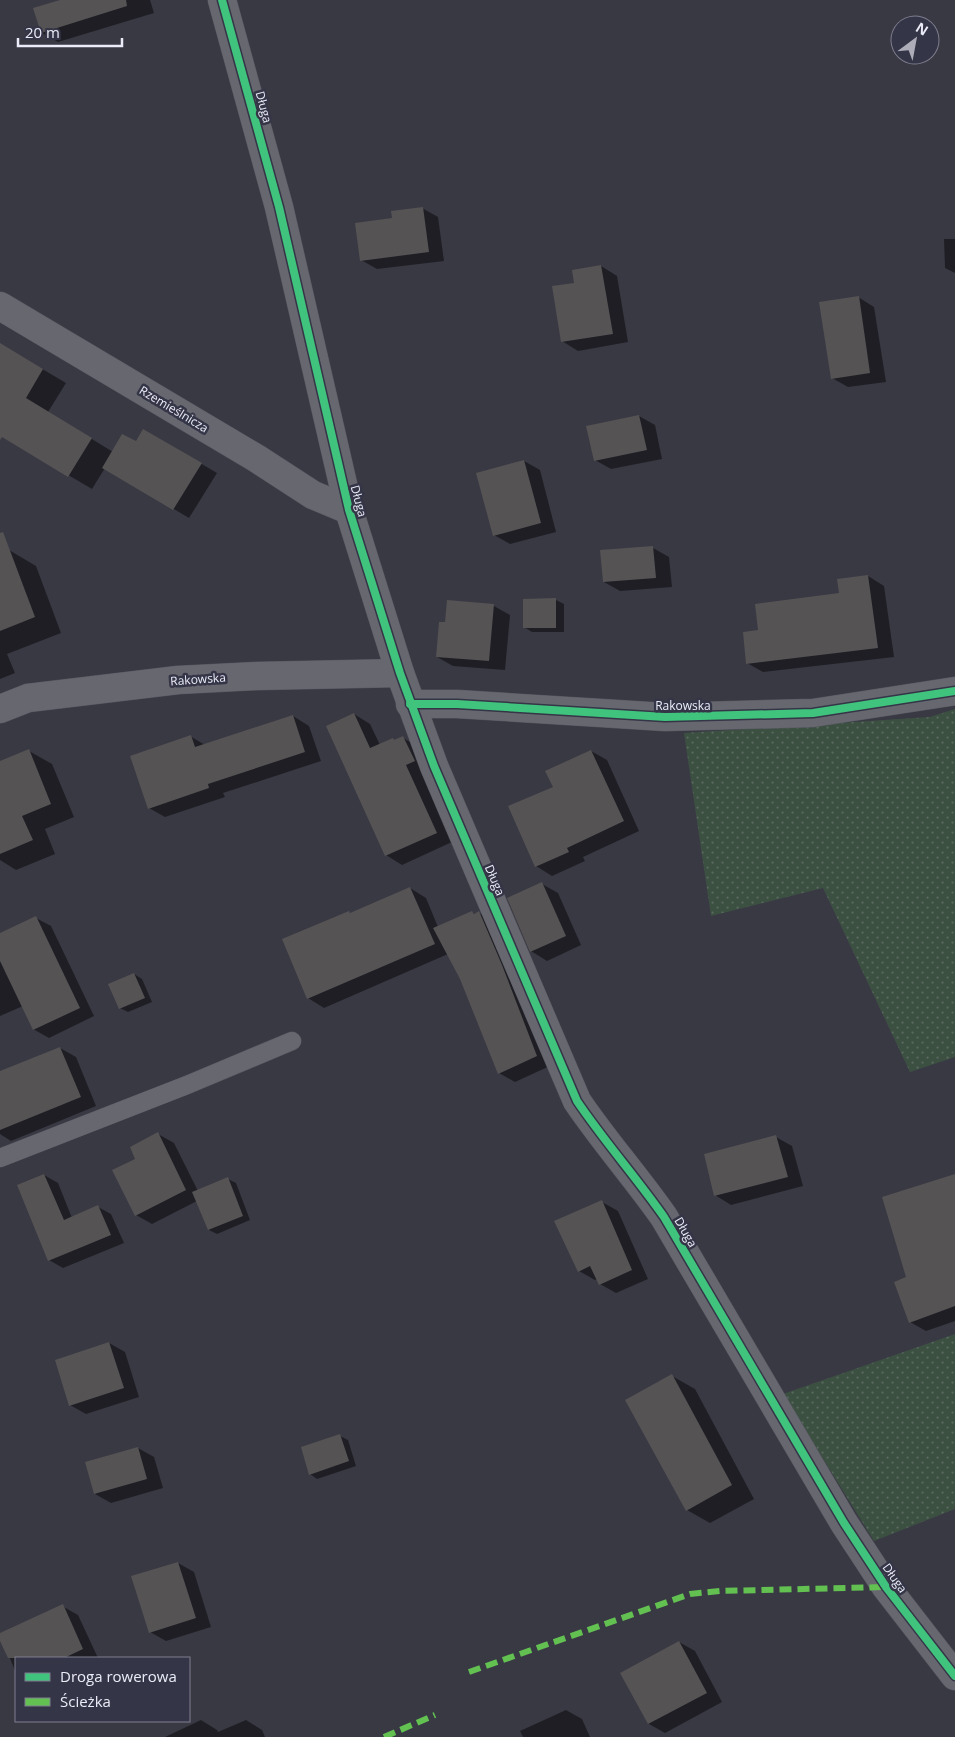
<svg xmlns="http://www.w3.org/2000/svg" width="955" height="1737" font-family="'Open Sans',sans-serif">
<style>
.grass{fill:url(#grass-dots)}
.shadow{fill:#0007}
.building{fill:#565354}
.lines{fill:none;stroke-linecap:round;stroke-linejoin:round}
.lane-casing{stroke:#565660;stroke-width:19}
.street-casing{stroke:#565660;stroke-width:29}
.lane{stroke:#67686f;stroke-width:18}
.street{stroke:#67686f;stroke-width:28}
.quiet{stroke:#63c152;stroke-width:6;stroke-dasharray:12 6;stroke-linecap:butt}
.cycleway-casing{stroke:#353548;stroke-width:11}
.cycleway{stroke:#40c37c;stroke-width:8}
.labels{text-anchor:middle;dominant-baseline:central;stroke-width:5;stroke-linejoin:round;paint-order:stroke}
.street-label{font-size:12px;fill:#ebecf8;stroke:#353548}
</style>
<defs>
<pattern id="grass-dots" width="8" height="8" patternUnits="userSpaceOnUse" patternTransform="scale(1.25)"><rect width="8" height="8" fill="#3c5042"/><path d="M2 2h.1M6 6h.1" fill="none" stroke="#58695e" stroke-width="1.8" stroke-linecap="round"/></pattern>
</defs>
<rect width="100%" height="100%" fill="#393944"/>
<g class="grass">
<path d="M 955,709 L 955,1057 L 910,1072 L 823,888 L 711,916 L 684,733 L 930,717 Z"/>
<path d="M 955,1334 L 955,1509 L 874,1541 L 783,1394 Z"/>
</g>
<g class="shadow">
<path d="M 65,0 L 150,0 L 154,13 L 58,42 L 42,33 Z"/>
<path d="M 422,208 L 438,217 L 444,261 L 377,269 L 361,260 L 394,219 Z"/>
<path d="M 944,239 L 955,239 L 955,273 L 945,268 Z"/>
<path d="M 601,266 L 617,276 L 628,342 L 578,351 L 562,341 Z"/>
<path d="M 858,297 L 874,307 L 886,382 L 848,387 L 832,378 Z"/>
<path d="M 0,344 L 66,383 L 48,412 L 113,452 L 136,443 L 144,430 L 217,473 L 189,518 L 105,468 L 92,489 L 0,435 Z"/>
<path d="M 639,416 L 655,425 L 662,459 L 611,469 L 595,460 Z"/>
<path d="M 524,461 L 540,470 L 556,532 L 510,544 L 494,535 Z"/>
<path d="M 653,548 L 669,557 L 672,587 L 620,591 L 604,582 Z"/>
<path d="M 9,550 L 36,566 L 61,633 L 7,654 L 15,673 L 0,679 L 0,553 Z"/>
<path d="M 868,576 L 884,586 L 894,657 L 763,672 L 747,663 L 759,631 L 840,594 Z"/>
<path d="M 556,600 L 564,604 L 564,632 L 532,632 L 524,627 Z"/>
<path d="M 494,606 L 510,615 L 505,670 L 453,666 L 437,657 L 446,624 Z"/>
<path d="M 354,714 L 370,724 L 380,745 L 403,738 L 419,747 L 431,770 L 422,774 L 452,842 L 402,865 L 386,855 Z"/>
<path d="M 293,716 L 309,726 L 321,761 L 223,793 L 225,797 L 165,817 L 149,808 L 190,736 L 205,745 Z"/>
<path d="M 29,751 L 52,764 L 74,817 L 45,829 L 55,854 L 16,870 L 0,860 L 0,763 Z"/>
<path d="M 591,751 L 607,760 L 639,831 L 583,857 L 585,861 L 552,876 L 536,866 L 554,787 Z"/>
<path d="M 542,884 L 558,893 L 581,945 L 547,961 L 531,951 Z"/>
<path d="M 410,888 L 426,898 L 438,927 L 472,912 L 475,914 L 479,913 L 495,922 L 552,1065 L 515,1082 L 499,1073 L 462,978 L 448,954 L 324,1008 L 308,998 L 349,912 L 351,914 Z"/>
<path d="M 36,918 L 51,926 L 94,1016 L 49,1038 L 33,1029 L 23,1006 L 0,1016 L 0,935 Z"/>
<path d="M 134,974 L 142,979 L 152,1002 L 128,1012 L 120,1008 Z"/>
<path d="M 60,1048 L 76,1057 L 96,1106 L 11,1141 L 0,1134 L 0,1072 Z"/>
<path d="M 158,1134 L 174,1143 L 198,1191 L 228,1179 L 236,1183 L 250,1220 L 217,1234 L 209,1230 L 197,1201 L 152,1224 L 136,1215 Z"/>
<path d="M 776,1137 L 792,1146 L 803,1186 L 731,1205 L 715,1195 Z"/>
<path d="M 44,1175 L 58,1183 L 72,1218 L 98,1207 L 111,1214 L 124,1243 L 63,1268 L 49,1260 Z"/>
<path d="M 955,1177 L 955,1321 L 926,1331 L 910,1322 L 908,1278 Z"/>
<path d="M 602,1202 L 618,1211 L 648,1279 L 616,1293 L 600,1284 L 597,1279 L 595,1280 L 579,1271 Z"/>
<path d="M 109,1343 L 125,1352 L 139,1397 L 86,1414 L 70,1405 Z"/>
<path d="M 672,1376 L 695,1389 L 754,1499 L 710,1523 L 687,1510 Z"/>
<path d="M 340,1436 L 348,1440 L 356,1466 L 317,1479 L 310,1474 Z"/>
<path d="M 138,1448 L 154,1457 L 163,1488 L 111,1503 L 95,1494 Z"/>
<path d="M 178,1563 L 194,1572 L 211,1627 L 166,1641 L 150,1632 Z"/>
<path d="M 62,1606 L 78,1615 L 98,1658 L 16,1658 L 16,1673 L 0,1634 Z"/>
<path d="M 679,1642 L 695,1651 L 722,1702 L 665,1733 L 649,1724 L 622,1673 Z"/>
<path d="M 566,1710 L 582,1719 L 590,1737 L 523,1737 L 520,1731 Z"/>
<path d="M 201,1720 L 217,1730 L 218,1732 L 246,1720 L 262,1730 L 265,1737 L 165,1737 Z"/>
</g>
<g class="building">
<path d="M 60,0 L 126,0 L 127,6 L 41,33 L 33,8 Z"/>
<path d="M 423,207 L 429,252 L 360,261 L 355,223 L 392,218 L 391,211 Z"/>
<path d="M 601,265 L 613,334 L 561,342 L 552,286 L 574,283 L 572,270 Z"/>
<path d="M 859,296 L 870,373 L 831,379 L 819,302 Z"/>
<path d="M 0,343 L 43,369 L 26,398 L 92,438 L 68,477 L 2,437 L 0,440 Z"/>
<path d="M 639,415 L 647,450 L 594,461 L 586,426 Z"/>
<path d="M 143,429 L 202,463 L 173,510 L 102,468 L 122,434 L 136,441 Z"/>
<path d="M 524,460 L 541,523 L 493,536 L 476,473 Z"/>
<path d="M 3,532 L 35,617 L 0,631 L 0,533 Z"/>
<path d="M 653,546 L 656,578 L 603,582 L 600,550 Z"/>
<path d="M 868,575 L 878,648 L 746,664 L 743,632 L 758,630 L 755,604 L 839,593 L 837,579 Z"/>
<path d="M 556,598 L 556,628 L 523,628 L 523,599 Z"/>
<path d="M 447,600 L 494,604 L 489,661 L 436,657 L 439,622 L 445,622 Z"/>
<path d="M 354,713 L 370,748 L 393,738 L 394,740 L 403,736 L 415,761 L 406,765 L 437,833 L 385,856 L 326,726 Z"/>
<path d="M 293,715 L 305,752 L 208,784 L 209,788 L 148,809 L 130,756 L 191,735 L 195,747 Z"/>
<path d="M 29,749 L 51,804 L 22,816 L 33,840 L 0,854 L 0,761 Z"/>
<path d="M 591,750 L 624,821 L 567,848 L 569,852 L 535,867 L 508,806 L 553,787 L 545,771 Z"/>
<path d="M 542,882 L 566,936 L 530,952 L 507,898 Z"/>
<path d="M 410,887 L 435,944 L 307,999 L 282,939 L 349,911 L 350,913 Z"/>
<path d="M 472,911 L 474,914 L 479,911 L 502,965 L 537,1056 L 498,1074 L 460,979 L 433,928 Z"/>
<path d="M 36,916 L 80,1008 L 33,1030 L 0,961 L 0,933 Z"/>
<path d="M 134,973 L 145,998 L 119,1009 L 108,984 Z"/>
<path d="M 60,1047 L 81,1097 L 0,1130 L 0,1071 Z"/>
<path d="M 158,1132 L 186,1190 L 135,1216 L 112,1170 L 135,1159 L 130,1147 Z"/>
<path d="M 776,1135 L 788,1177 L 714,1196 L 704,1154 Z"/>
<path d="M 44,1174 L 64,1220 L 98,1205 L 111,1235 L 48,1261 L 17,1185 Z"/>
<path d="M 955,1174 L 955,1306 L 909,1323 L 894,1282 L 906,1277 L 882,1197 Z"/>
<path d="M 228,1177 L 243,1216 L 208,1230 L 192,1192 Z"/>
<path d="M 602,1200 L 632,1270 L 599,1285 L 590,1266 L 578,1272 L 554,1221 Z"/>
<path d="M 109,1342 L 124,1388 L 69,1406 L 55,1360 Z"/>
<path d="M 672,1374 L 732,1485 L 686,1511 L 625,1400 Z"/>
<path d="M 340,1434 L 349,1461 L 309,1475 L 301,1447 Z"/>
<path d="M 138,1447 L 147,1479 L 94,1494 L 85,1462 Z"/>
<path d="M 178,1562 L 196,1618 L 149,1633 L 131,1576 Z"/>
<path d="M 63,1604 L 83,1649 L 64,1658 L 8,1658 L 0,1641 L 0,1633 Z"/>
<path d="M 679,1641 L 707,1693 L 648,1724 L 620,1673 Z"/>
</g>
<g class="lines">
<g class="lane-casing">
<path id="lane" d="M 0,1158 L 187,1085 L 292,1041"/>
</g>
<g class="street-casing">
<g id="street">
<path d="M 222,0 L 279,207 L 349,510 L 400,673 L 434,766 L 577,1101 C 604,1141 636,1177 664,1217 L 844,1523 L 886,1587 L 955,1676"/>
<path d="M 0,306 L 256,458 L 313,495 L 349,510"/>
<path d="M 410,704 L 457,704 L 665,717 L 813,713 L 955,691"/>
<path d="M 0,709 L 28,698 L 178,680 L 257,676 L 400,673"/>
</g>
</g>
<use href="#lane" class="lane"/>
<use href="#street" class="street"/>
<g class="quiet">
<path d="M 469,1672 L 690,1594 L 720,1591 L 886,1587"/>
<path d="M 384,1737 L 435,1715"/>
</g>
<g class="cycleway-casing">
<g id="cycleway">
<path d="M 222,0 L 279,207 L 349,510 L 400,673 L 434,766 L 577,1101 C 604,1141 636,1177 664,1217 L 844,1523 L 886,1587 L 955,1676"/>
<path d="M 410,704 L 457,704 L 665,717 L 813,713 L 955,691"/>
</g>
</g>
<use href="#cycleway" class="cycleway"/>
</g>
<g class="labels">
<g class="street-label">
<text transform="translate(264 107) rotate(75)">Długa</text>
<text transform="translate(174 409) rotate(31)">Rzemieślnicza</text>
<text transform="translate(359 501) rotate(75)">Długa</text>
<text transform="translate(198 679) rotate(-4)">Rakowska</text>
<text x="683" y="705">Rakowska</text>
<text transform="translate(495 880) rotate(67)">Długa</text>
<text transform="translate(686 1232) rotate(60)">Długa</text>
<text transform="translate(895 1578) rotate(55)">Długa</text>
</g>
</g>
<rect x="15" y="1657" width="175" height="65" fill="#353548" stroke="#7e7e8e"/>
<rect x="25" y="1673" width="25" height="8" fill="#40c37c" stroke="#7e7e8e"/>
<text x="60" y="1682" font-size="15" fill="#ebecf8">Droga rowerowa</text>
<rect x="25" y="1698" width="25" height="8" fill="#63c152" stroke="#7e7e8e"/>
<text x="60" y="1707" font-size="15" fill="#ebecf8">Ścieżka</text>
<g transform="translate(915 40) rotate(32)"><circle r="24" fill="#353548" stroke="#7e7e8e"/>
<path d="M0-4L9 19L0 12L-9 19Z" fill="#adadb9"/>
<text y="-8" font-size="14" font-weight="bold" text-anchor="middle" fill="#ebecf8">N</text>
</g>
<path d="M18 38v8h104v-8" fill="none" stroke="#ebecf8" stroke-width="2.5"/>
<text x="25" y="38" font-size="15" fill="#ebecf8" stroke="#353548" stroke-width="4" paint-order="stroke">20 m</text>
</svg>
